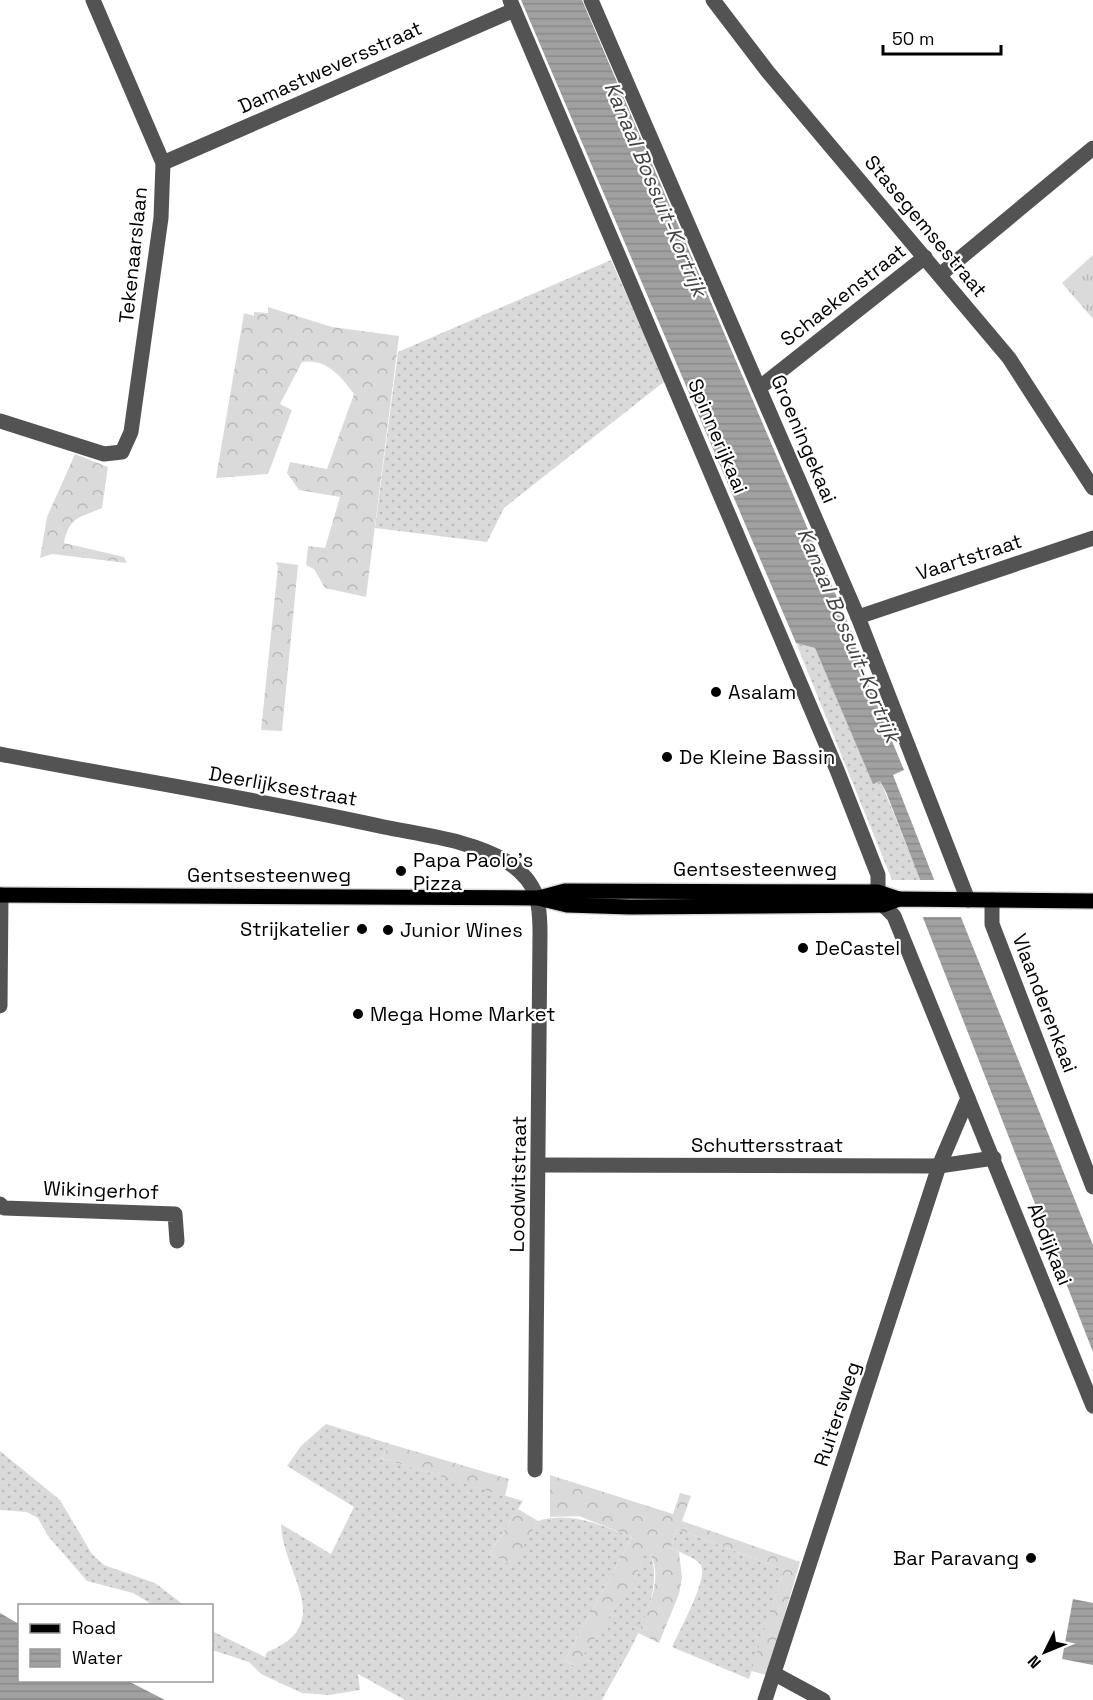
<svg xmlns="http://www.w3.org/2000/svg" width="1093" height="1700" font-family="'Space Grotesk',sans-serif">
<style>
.grass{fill:url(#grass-dots)}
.forest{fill:url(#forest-crowns)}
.park{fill:url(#park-tufts)}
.water{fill:url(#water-rules)}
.pier{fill:#fff}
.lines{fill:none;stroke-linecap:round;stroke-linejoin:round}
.major-casing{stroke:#dbdbdb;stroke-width:18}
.minor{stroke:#535353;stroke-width:15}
.major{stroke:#000;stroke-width:15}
.poi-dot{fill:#000;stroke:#fff;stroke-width:2}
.labels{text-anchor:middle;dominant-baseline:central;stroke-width:4.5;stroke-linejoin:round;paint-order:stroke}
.street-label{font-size:20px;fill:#000;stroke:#fff}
.poi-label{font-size:20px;fill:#000;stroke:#fff;text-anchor:start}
.water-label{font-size:21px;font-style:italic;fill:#424242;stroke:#fff}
</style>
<defs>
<pattern id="grass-dots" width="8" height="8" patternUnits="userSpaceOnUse" patternTransform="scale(1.5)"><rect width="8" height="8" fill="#dadada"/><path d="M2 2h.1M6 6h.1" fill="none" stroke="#b9b9b9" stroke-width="1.8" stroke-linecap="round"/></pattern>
<pattern id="forest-crowns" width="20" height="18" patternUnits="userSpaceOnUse" patternTransform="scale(1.5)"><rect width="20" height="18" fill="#dadada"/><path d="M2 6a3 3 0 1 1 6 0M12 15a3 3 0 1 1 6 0" fill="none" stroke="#b9b9b9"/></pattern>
<pattern id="park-tufts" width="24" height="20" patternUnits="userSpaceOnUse" patternTransform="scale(1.5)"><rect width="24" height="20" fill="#dadada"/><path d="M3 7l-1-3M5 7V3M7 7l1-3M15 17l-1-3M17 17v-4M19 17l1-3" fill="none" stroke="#b9b9b9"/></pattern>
<pattern id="water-rules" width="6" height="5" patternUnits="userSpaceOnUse" patternTransform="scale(1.5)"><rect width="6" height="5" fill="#a1a1a1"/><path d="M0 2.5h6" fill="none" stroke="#898989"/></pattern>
</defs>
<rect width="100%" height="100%" fill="#fff"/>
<g class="grass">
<path d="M 611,260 L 665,381 L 504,508 L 487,542 L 375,528 L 398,352 Z"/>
<path d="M 796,643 L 815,648 L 873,783 L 880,780 L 921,880 L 892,880 Z"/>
<path d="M 326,1424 L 390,1444 L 381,1458 L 523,1501 L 490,1553 L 512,1565 L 538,1521 C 572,1511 600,1525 632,1537 L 565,1660 L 575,1666 L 633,1582 L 647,1548 C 673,1590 622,1662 602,1700 L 405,1700 L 358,1674 L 360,1690 L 329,1695 L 302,1693 L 261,1674 L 249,1662 L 212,1650 L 212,1631 L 265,1657 L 267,1652 C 338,1624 282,1573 281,1524 L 331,1554 L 354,1507 L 287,1466 L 301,1446 Z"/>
<path d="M 0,1451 L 60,1500 L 92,1554 L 104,1565 L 155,1583 L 184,1605 L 153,1605 L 133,1593 L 87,1581 L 48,1536 L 38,1518 L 27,1512 L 0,1510 Z"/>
<path d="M 677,1529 L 784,1570 L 749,1679 L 672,1647 C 678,1633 711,1574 700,1564 C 694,1557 679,1552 671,1548 Z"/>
</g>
<g class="forest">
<path d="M 268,307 L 332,327 L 399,336 L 366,597 L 325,588 L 314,569 L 306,565 L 308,546 L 325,548 L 340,497 L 299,490 L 287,473 L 290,462 L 327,469 L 354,394 C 341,376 326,358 302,362 L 280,404 L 292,410 L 268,474 L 216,478 L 244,313 L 254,316 L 254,312 L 268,313 Z"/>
<path d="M 75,454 L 108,467 L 102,508 C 79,518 69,517 64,543 L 124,557 L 127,563 L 52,554 L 40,558 L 47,517 Z"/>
<path d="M 276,562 L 298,565 L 282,731 L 261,730 L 278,567 Z"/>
<path d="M 390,1444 L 509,1479 L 505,1496 L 381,1458 Z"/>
<path d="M 550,1475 L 673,1514 L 680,1493 L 691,1496 L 682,1521 L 800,1562 L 767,1675 L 751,1671 L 784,1570 L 677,1529 L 671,1548 L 679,1552 L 682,1578 L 679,1594 L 659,1643 L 638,1633 C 648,1607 666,1576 647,1549 L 633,1582 L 576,1666 L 565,1660 L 632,1537 L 579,1516 L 550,1517 Z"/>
<path d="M 518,1509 L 538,1521 L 512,1566 L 490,1553 Z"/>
</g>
<path class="park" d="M 1093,255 L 1093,319 L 1062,283 Z"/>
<g class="water">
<path d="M 521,0 L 582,0 L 853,635 L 858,659 L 904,770 L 893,775 L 946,910 L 958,910 L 1093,1245 L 1093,1352 L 920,910 L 932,910 L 886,792 L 880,781 L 873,784 L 815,648 L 796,643 Z"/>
<path d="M 1073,1599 L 1093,1603 L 1093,1665 L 1062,1659 Z"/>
<path d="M 0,1613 L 19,1624 L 20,1680 L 128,1681 L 165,1700 L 0,1700 Z"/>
</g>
<path class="pier" d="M 918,880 L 937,880 L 948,907 L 960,907 L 964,917 L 920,917 L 918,908 L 929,907 Z"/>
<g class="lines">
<g class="major-casing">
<g id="major">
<path d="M 0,895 L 538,898 L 567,905 L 630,907 L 883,905 L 899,899 L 1093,901"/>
<path d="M 539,898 L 565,891 L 878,892 L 899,899"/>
</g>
</g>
<g class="minor">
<path d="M 510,0 L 837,770 L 878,875 L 878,892"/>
<path d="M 591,0 L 858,617 L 968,900"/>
<path d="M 713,0 L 768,72 L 1009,358 L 1093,488"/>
<path d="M 163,163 L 514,10"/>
<path d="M 941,274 L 1093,148"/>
<path d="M 759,388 L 925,257"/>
<path d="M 0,421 L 104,454 L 122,452 L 131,432 L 161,218 L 163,163 L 93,0"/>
<path d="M 858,617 L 1093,538"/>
<path d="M 0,754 C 128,779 257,799 384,827 C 423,835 476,841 509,863 C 538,883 540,902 540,934 L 535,1470"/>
<path d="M 992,900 L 992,924 L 1093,1187"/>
<path d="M 883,905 L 894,916 L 1093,1406"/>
<path d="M 0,1006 L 1,895"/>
<path d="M 540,1165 L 939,1166 L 994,1158"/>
<path d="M 0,1204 L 4,1208 L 175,1214 L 177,1241"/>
<path d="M 775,1674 L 823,1700"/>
<path d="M 765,1700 L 939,1166 L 968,1098"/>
</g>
<use href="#major" class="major"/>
</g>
<g class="poi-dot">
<circle cx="716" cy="692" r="6"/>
<circle cx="667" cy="757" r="6"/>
<circle cx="401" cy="871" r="6"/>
<circle cx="362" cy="929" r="6"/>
<circle cx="388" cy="930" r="6"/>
<circle cx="803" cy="948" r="6"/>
<circle cx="358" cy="1014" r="6"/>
<circle cx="1031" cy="1558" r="6"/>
</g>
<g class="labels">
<g class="street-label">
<text transform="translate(330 67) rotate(-24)">Damastweversstraat</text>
<text transform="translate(926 226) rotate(50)">Stasegemsestraat</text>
<text transform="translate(133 255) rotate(-84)">Tekenaarslaan</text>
<text transform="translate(843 295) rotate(-38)">Schaekenstraat</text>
<text transform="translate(718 436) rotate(67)">Spinnerijkaai</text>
<text transform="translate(804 439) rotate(67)">Groeningekaai</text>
<text transform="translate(969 557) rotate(-18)">Vaartstraat</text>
<text transform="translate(283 786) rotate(10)">Deerlijksestraat</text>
<text x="755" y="869">Gentsesteenweg</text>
<text x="269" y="875">Gentsesteenweg</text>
<text transform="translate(1045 1003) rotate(69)">Vlaanderenkaai</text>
<text x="767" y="1145">Schuttersstraat</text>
<text transform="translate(518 1184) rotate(-89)">Loodwitstraat</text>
<text transform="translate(101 1190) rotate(2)">Wikingerhof</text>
<text transform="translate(1050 1244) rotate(68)">Abdijkaai</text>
<text transform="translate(837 1414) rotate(-72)">Ruitersweg</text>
</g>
<g class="poi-label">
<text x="728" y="692">Asalam</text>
<text x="679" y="757">De Kleine Bassin</text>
<text x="413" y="860">Papa Paolo's<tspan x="413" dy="23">Pizza</tspan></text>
<text x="350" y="929" text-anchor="end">Strijkatelier</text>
<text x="400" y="930">Junior Wines</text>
<text x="815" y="948">DeCastel</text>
<text x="370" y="1014">Mega Home Market</text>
<text x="1019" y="1558" text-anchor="end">Bar Paravang</text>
</g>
<g class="water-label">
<text transform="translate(656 189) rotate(67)">Kanaal Bossuit-Kortrijk</text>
<text transform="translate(849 635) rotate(67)">Kanaal Bossuit-Kortrijk</text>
</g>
</g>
<rect x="18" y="1604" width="195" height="78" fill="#ffffff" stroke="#999999" stroke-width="1.5"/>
<rect x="30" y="1624" width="30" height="9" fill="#000000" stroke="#999999" stroke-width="1.5"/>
<text x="72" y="1634" font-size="18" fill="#000000">Road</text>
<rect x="30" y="1649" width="30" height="18" fill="url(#water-rules)" stroke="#999999" stroke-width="1.5"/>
<text x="72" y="1664" font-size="18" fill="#000000">Water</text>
<g transform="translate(1045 1652) rotate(227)" stroke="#ffffff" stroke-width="4.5" paint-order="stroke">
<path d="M0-4.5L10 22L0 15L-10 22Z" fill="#000000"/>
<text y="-9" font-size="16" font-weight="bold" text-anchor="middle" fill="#000000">N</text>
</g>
<path d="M883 45v9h118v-9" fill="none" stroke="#000000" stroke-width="3"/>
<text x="892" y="45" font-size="18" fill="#000000" stroke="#ffffff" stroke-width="4.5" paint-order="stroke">50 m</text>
</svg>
